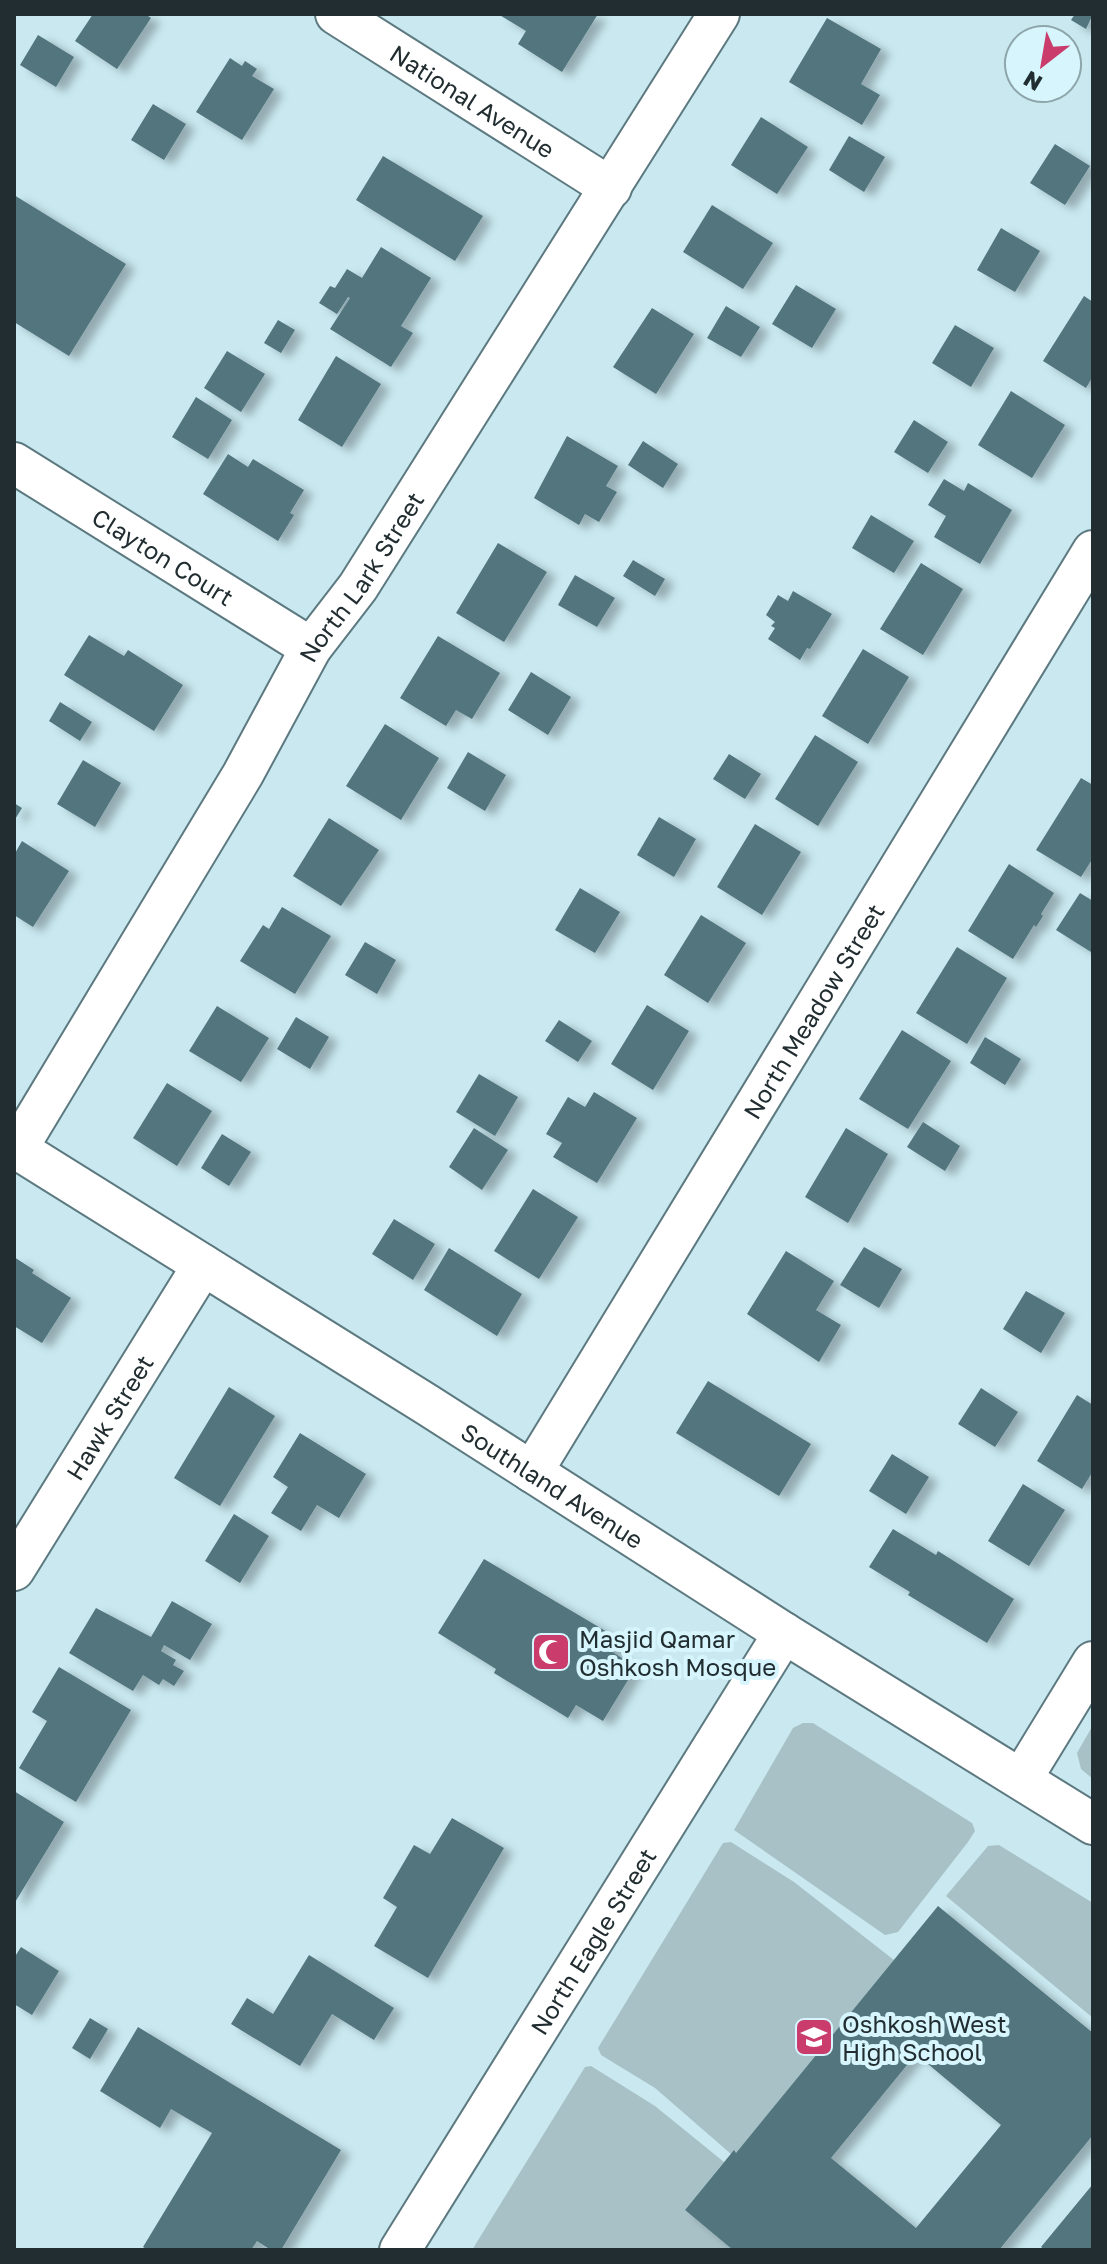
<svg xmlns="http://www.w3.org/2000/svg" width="1107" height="2264" font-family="'Golos Text',sans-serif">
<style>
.green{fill:#a8c1c7}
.building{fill:#52747d;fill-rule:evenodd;filter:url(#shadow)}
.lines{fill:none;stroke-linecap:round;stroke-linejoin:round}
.minor-casing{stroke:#5d7980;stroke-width:44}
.minor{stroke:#fff;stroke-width:40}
.labels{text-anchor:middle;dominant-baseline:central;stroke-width:8;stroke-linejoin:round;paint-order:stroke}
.street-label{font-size:24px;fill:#212d30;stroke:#d6f5fd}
.poi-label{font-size:24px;fill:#212d30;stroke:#d6f5fd;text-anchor:start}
</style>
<defs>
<filter id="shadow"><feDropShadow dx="9" dy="5" stdDeviation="4" flood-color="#0004"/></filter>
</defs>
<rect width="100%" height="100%" fill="#c9e8f0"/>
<g class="green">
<path d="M 803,1723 L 813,1723 L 972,1823 L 975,1831 L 968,1842 L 898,1932 L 885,1935 L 734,1830 L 793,1728 Z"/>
<path d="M 1093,1725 L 1093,1779 L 1081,1769 L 1077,1753 Z"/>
<path d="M 731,1842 L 794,1882 L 894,1960 L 736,2153 L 734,2151 L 731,2154 L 655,2088 L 601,2055 L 598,2048 L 723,1843 Z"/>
<path d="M 999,1845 L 1093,1903 L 1093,2018 L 946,1896 L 988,1846 Z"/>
<path d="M 591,2066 L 655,2106 L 724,2162 L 685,2210 L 733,2250 L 472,2250 L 585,2067 Z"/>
</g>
<g class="building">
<path d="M 93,14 L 145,14 L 151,18 L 117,69 L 75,41 Z"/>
<path d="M 498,14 L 598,14 L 562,72 L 518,44 L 526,31 Z"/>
<path d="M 1075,14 L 1093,14 L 1086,29 L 1071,20 Z"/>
<path d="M 827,18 L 881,49 L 861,84 L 880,95 L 862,125 L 789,82 Z"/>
<path d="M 38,35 L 74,57 L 56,87 L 20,65 Z"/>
<path d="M 230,58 L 242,66 L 245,61 L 257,69 L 252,76 L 274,89 L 242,140 L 196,112 Z"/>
<path d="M 153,104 L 186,124 L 164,160 L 131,140 Z"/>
<path d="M 761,117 L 808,147 L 777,194 L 731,165 Z"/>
<path d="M 849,136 L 885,157 L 864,192 L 829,170 Z"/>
<path d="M 1055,144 L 1090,166 L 1065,205 L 1030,183 Z"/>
<path d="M 383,156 L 483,216 L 455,261 L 356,200 Z"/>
<path d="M 14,195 L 126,264 L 69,356 L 14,322 Z"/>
<path d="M 712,205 L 773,243 L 743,289 L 683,252 Z"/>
<path d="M 1001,228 L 1040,251 L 1015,292 L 977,270 Z"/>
<path d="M 381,247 L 431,278 L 401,326 L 413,333 L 391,367 L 330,329 L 350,298 L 348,297 L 337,314 L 319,303 L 330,286 L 335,288 L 347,269 L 362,278 Z"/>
<path d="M 796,285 L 836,309 L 812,348 L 772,324 Z"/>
<path d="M 1084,296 L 1093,302 L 1093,376 L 1086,388 L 1043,361 Z"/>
<path d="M 726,306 L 760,327 L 741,357 L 707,338 Z"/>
<path d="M 652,308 L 694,334 L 656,394 L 613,367 Z"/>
<path d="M 278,320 L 295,330 L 281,353 L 264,343 Z"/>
<path d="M 955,325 L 994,348 L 971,387 L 932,363 Z"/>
<path d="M 227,351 L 265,374 L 241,412 L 204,388 Z"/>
<path d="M 336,356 L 381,384 L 342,447 L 298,420 Z"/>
<path d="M 1011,391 L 1065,425 L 1032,478 L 978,445 Z"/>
<path d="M 196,397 L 232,420 L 208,459 L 172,437 Z"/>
<path d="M 914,420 L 948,442 L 928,473 L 894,452 Z"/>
<path d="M 567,436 L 618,466 L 606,486 L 617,492 L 599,522 L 585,514 L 579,525 L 534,498 Z"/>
<path d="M 643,441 L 678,464 L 663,488 L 628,465 Z"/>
<path d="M 228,454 L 248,467 L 253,459 L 304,490 L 290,513 L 294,515 L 278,541 L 203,494 Z"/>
<path d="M 944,479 L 964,491 L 968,483 L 1012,510 L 980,564 L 934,537 L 946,516 L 928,505 Z"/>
<path d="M 871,515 L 914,541 L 894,573 L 852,548 Z"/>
<path d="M 498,543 L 547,572 L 504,642 L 456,613 Z"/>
<path d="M 633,560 L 665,579 L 655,596 L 623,576 Z"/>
<path d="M 921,563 L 963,589 L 923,655 L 880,629 Z"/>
<path d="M 575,575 L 615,598 L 597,627 L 558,605 Z"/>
<path d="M 793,591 L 832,614 L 810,649 L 807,648 L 800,660 L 768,639 L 775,628 L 771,626 L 775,622 L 766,615 L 778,595 L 788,601 Z"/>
<path d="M 89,635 L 124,656 L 128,650 L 183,685 L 154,731 L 64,675 Z"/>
<path d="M 438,636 L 500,673 L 472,719 L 456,710 L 446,726 L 400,698 Z"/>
<path d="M 863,649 L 909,677 L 868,744 L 822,716 Z"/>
<path d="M 531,672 L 571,697 L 548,735 L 508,710 Z"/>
<path d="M 60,702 L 92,722 L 80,741 L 49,721 Z"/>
<path d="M 385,724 L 439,758 L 401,820 L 346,786 Z"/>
<path d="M 815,735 L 858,762 L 818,826 L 775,799 Z"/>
<path d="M 468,752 L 506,775 L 485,811 L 447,788 Z"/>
<path d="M 729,754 L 761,774 L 745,799 L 713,779 Z"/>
<path d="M 83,760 L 121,783 L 95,827 L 57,804 Z"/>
<path d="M 1081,778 L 1093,785 L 1093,858 L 1081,877 L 1036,850 Z"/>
<path d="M 14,803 L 22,808 L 14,821 Z"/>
<path d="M 659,817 L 696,839 L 674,877 L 637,855 Z"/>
<path d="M 329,818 L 379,850 L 341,906 L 293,876 Z"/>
<path d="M 755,824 L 801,852 L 762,915 L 717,887 Z"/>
<path d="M 22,841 L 69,871 L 33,927 L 14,915 L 14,855 Z"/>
<path d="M 1009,864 L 1054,893 L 1041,914 L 1043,916 L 1036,927 L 1034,925 L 1013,959 L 968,931 Z"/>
<path d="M 580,888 L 620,912 L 595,953 L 555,930 Z"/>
<path d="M 1080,893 L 1093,901 L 1091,952 L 1056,930 Z"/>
<path d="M 282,907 L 331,936 L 295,994 L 240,961 L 263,925 L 269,929 Z"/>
<path d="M 701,915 L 746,943 L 708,1003 L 664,975 Z"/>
<path d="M 365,942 L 396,960 L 377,994 L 345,975 Z"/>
<path d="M 957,947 L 1007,978 L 967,1044 L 916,1013 Z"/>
<path d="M 647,1005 L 689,1031 L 653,1090 L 611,1064 Z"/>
<path d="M 217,1006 L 269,1038 L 241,1082 L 189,1051 Z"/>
<path d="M 296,1017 L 329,1037 L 310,1069 L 277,1049 Z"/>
<path d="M 559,1020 L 592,1041 L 578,1062 L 545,1041 Z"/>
<path d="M 902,1030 L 951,1061 L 908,1129 L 859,1099 Z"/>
<path d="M 985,1037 L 1021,1059 L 1005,1085 L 970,1063 Z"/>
<path d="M 479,1074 L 518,1097 L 495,1136 L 456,1112 Z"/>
<path d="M 167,1083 L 212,1111 L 177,1166 L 133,1138 Z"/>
<path d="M 594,1092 L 637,1118 L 597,1183 L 553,1157 L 562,1143 L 546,1134 L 568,1097 L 585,1107 Z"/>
<path d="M 923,1122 L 960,1146 L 945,1171 L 907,1147 Z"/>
<path d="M 474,1128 L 508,1150 L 482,1190 L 449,1167 Z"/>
<path d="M 846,1128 L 888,1154 L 848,1223 L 805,1197 Z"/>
<path d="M 222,1134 L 251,1152 L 229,1186 L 201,1168 Z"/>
<path d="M 533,1189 L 578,1217 L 539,1279 L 494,1251 Z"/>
<path d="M 394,1219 L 435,1244 L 413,1280 L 372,1254 Z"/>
<path d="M 864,1247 L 902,1269 L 879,1308 L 840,1285 Z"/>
<path d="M 449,1248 L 522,1294 L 497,1336 L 424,1290 Z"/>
<path d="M 786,1251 L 834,1281 L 816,1310 L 841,1325 L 819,1362 L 747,1314 Z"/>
<path d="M 14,1257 L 34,1270 L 32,1273 L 71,1298 L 42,1343 L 14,1326 Z"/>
<path d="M 1026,1291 L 1065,1313 L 1041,1353 L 1003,1329 Z"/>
<path d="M 708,1381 L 811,1444 L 779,1496 L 676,1433 Z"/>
<path d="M 229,1387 L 275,1416 L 220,1506 L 174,1478 Z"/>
<path d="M 981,1388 L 1018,1412 L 995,1447 L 958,1424 Z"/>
<path d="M 1077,1395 L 1093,1405 L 1093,1471 L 1082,1489 L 1037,1461 Z"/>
<path d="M 300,1433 L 366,1474 L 339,1518 L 317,1505 L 301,1531 L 271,1513 L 288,1487 L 273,1477 Z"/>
<path d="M 892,1454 L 929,1477 L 906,1514 L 869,1491 Z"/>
<path d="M 1023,1484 L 1065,1510 L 1029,1566 L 988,1541 Z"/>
<path d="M 234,1514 L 269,1536 L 240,1583 L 205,1561 Z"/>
<path d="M 893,1529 L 936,1555 L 938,1551 L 1014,1599 L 987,1643 L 908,1595 L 910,1592 L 869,1567 Z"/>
<path d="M 484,1559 L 619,1639 L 611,1651 L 636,1667 L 603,1721 L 576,1705 L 568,1718 L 494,1673 L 496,1669 L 438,1633 Z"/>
<path d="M 172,1601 L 212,1624 L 190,1660 L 164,1645 L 161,1651 L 176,1660 L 173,1665 L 184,1671 L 174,1686 L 163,1679 L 159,1685 L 143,1675 L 133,1691 L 69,1653 L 96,1608 L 151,1637 Z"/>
<path d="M 59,1667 L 131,1710 L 76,1802 L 19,1768 L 47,1721 L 32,1712 Z"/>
<path d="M 14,1791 L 64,1822 L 14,1904 Z"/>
<path d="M 452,1818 L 504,1848 L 428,1978 L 374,1946 L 397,1907 L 383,1898 L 414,1845 L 430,1854 Z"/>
<path d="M 938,1906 L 1093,2033 L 1093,2135 L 999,2250 L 733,2250 L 685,2210 L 734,2150 L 736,2153 ZM 916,2054 L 1001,2125 L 916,2228 L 831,2158 Z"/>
<path d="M 21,1947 L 59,1971 L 32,2015 L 14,2004 L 14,1958 Z"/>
<path d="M 309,1955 L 394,2008 L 374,2040 L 332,2014 L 300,2066 L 231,2024 L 247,1998 L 273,2014 Z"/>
<path d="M 90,2018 L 108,2029 L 90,2059 L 72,2048 Z"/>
<path d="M 138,2027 L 341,2150 L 281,2250 L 271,2250 L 257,2241 L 251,2250 L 148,2250 L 143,2247 L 212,2133 L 171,2109 L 160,2128 L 100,2091 Z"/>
<path d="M 1093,2184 L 1093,2250 L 1045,2250 L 1041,2247 Z"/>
</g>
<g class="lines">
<g class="minor-casing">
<g id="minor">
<path id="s1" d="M 336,14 L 611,188"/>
<path id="s2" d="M 14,463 L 311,648"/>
<path id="s3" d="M 14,1147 L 426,1404 L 784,1633 L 1093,1824"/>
<path id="s4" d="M 17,1149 L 243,774 L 311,648 L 358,587 L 719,14"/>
<path id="s5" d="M 532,1472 L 1093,551"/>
<path id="s6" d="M 14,1570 L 203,1265"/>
<path d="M 1022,1778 L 1093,1662"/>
<path id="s7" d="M 400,2250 L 784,1633"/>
</g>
</g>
<use href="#minor" class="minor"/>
</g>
<defs>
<g id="mosque-square" transform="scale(2)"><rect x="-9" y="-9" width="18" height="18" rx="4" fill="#c93c6b" stroke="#d6f5fd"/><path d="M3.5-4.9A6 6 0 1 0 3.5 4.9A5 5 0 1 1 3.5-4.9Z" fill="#fff"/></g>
<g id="school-square" transform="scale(2)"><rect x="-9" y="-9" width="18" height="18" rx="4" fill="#c93c6b" stroke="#d6f5fd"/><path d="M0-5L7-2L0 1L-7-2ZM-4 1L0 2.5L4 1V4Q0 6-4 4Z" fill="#fff"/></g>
</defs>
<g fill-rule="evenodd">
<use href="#mosque-square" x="551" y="1652"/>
<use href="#school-square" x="814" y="2037"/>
</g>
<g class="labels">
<g class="street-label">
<text stroke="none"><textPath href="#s1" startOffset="162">National Avenue</textPath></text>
<text stroke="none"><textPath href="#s2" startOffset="176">Clayton Court</textPath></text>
<text stroke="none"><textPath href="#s4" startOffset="668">North Lark Street</textPath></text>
<text stroke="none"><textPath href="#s5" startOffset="540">North Meadow Street</textPath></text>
<text stroke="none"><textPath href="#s6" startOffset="180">Hawk Street</textPath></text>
<text stroke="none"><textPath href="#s3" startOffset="636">Southland Avenue</textPath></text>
<text stroke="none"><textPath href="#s7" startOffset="364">North Eagle Street</textPath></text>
</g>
<g class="poi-label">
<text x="579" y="1638">Masjid Qamar<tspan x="579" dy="28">Oshkosh Mosque</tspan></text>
<text x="842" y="2023">Oshkosh West<tspan x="842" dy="28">High School</tspan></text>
</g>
</g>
<rect width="1107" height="2264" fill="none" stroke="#212d30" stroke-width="32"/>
<g transform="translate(1043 64) rotate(211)"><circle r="38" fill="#d6f5fd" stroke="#8ea5ab" stroke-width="2"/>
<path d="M0-6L14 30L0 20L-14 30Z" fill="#c93c6b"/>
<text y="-12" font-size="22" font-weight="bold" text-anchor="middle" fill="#212d30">N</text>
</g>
</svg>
